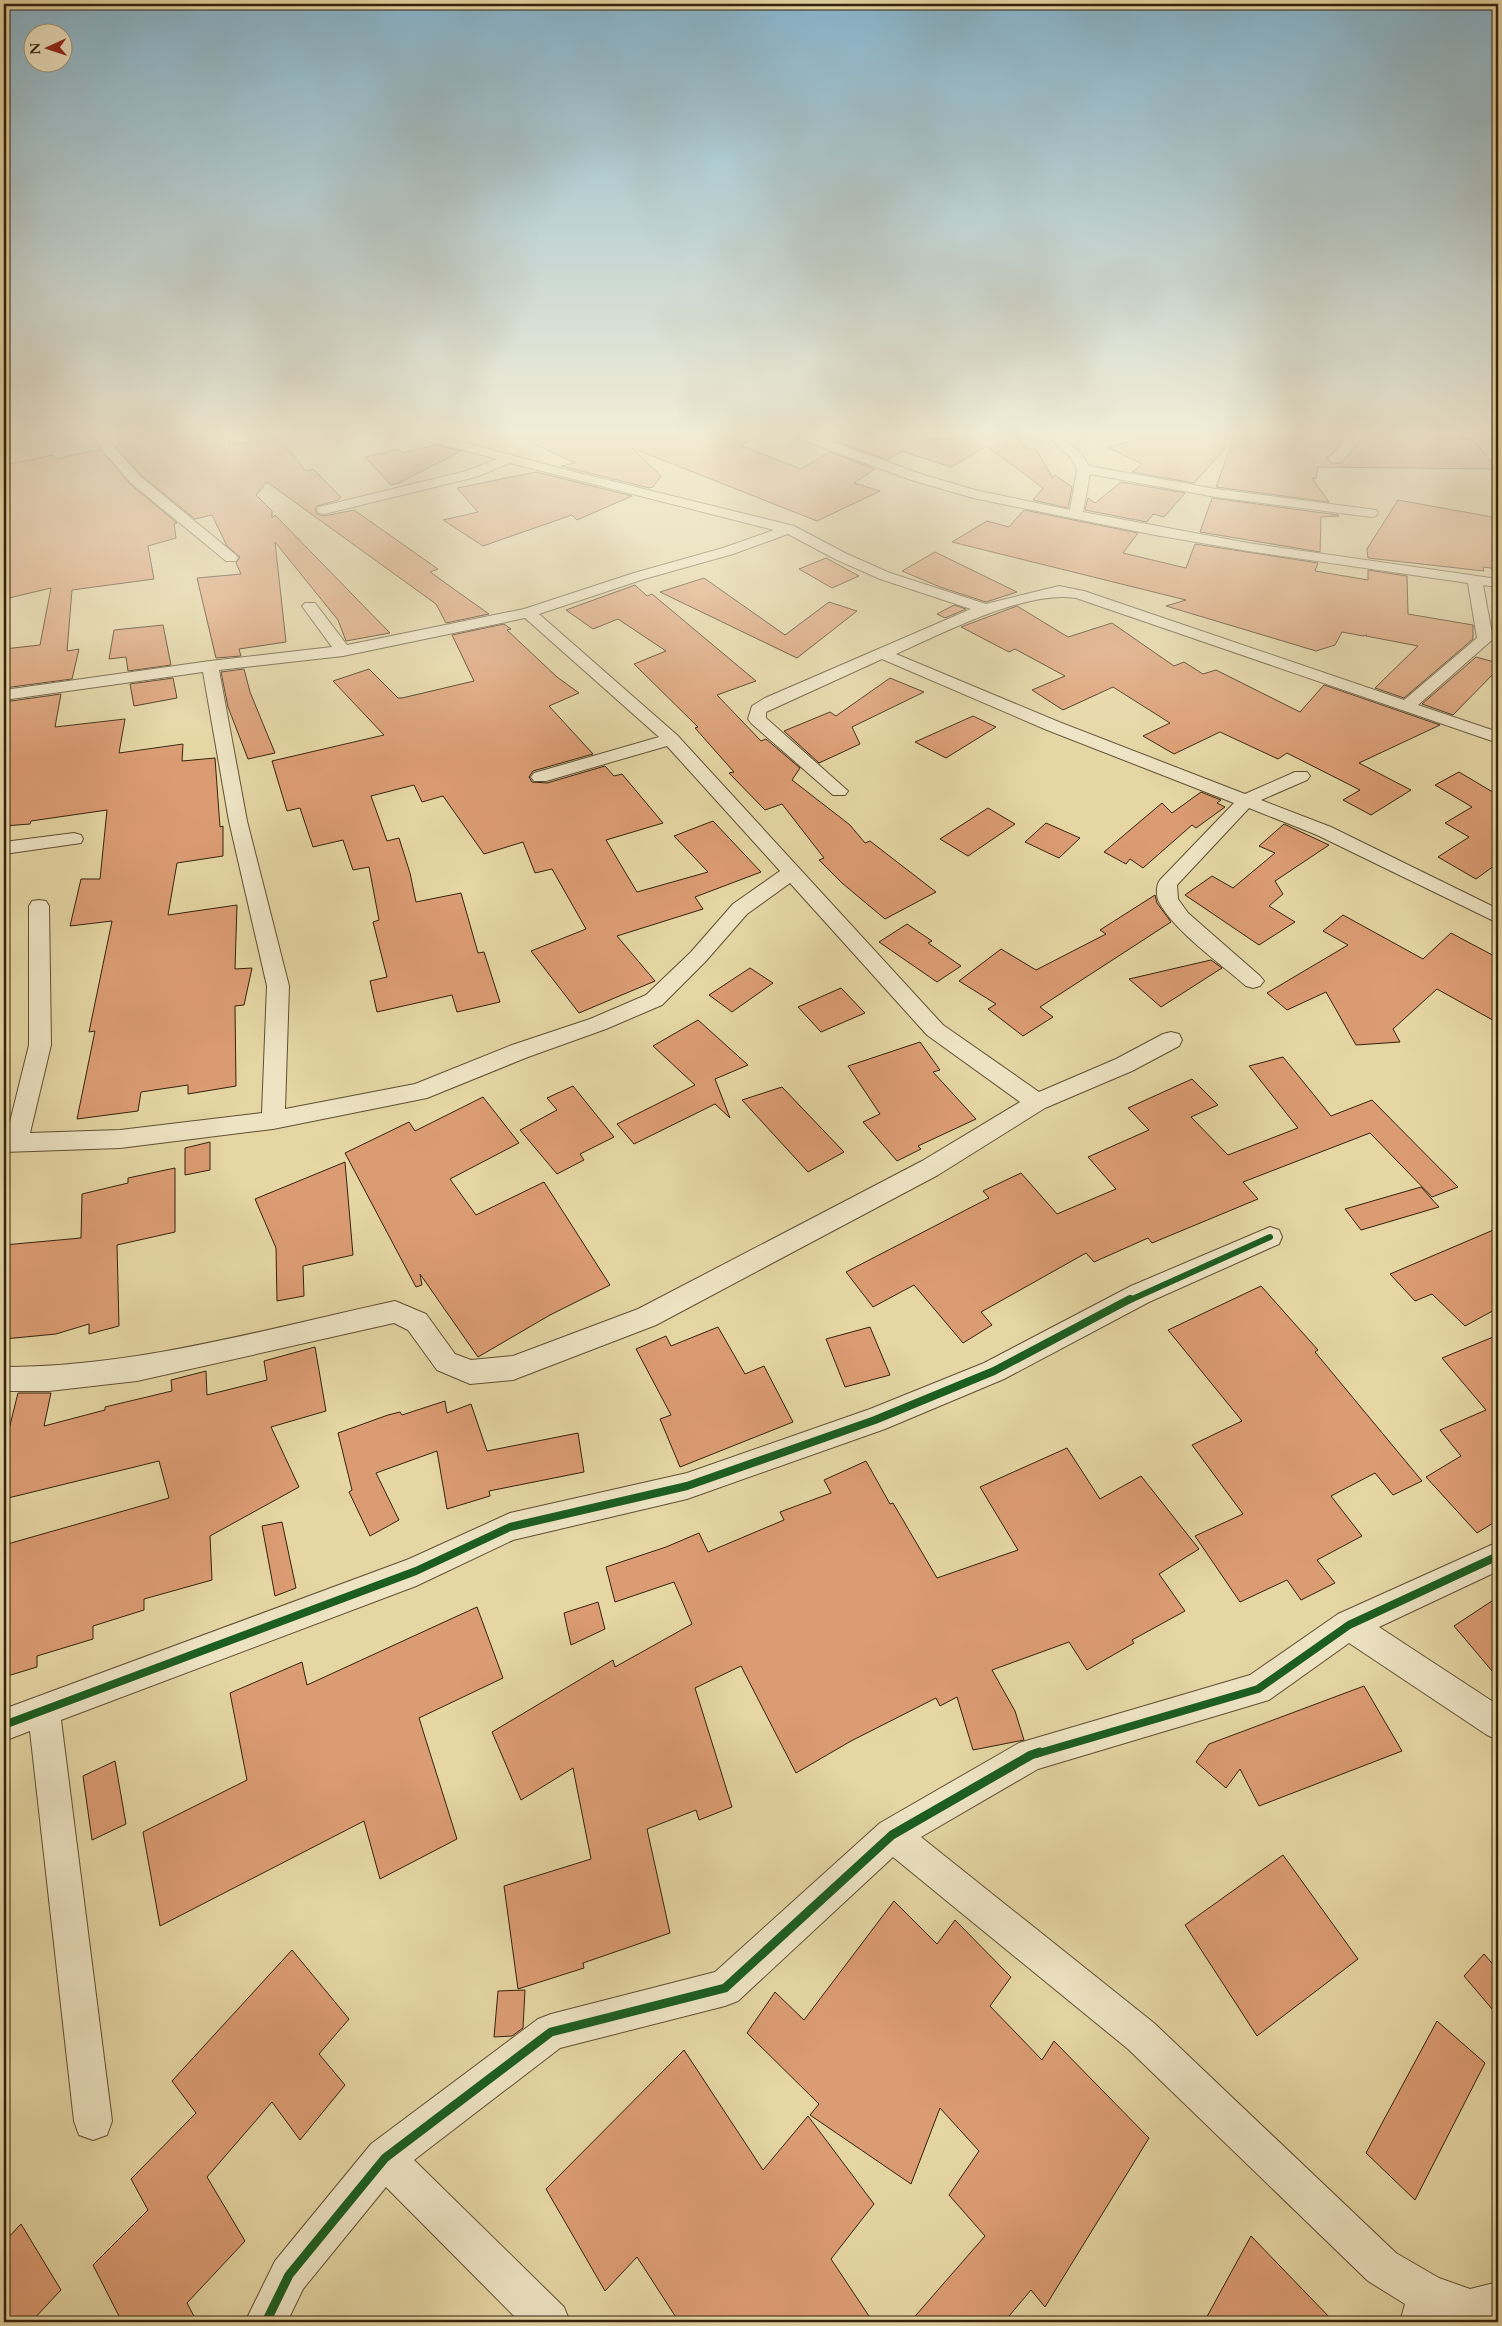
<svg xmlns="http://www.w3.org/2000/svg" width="1502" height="2326" font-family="Cardo,serif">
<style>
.building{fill:#dc9c73;stroke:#34220c}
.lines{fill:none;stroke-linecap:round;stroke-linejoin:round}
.minor-casing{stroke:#604f32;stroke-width:2}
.minor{fill:#eee4c4;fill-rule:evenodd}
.cycleway-far2-casing{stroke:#eee4c4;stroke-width:9}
.cycleway-far1-casing{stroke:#eee4c4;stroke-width:11}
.cycleway-casing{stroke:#eee4c4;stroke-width:12}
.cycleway-far2{stroke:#1b5e20;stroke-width:6}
.cycleway-far1{stroke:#1b5e20;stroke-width:8}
.cycleway{stroke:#1b5e20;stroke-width:9}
</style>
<rect width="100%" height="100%" fill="#e5d6a4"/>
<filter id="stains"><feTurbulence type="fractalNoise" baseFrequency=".004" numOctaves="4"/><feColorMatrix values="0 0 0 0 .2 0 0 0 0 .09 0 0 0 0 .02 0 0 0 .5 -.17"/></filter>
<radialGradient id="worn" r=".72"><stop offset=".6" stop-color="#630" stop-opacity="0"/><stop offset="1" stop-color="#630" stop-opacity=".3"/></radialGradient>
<g class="building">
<path d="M 114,435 L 230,435 L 229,443 L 239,444 L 258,441 L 265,435 L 276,435 L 306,471 L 313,469 L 341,497 L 338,500 L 317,506 L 315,509 L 317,514 L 324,516 L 354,510 L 438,569 L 430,572 L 489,614 L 446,623 L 436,604 L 267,482 L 256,495 L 272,511 L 272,518 L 275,515 L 390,633 L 346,641 L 338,620 L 275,542 L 286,642 L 239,649 L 241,656 L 216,658 L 197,578 L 241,574 L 236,563 L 240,557 L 227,546 L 212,515 L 195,519 L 142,476 L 115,446 L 125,444 Z"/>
<path d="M 515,435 L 758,435 L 741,446 L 801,469 L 830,452 L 875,469 L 854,483 L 880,491 L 817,521 L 632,448 L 661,476 L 653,487 L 649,488 L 561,466 L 575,463 Z"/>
<path d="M 832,435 L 925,435 L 917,441 L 974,437 L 972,435 L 1016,435 L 1026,449 L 1035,448 L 1053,478 L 1055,475 L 1072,487 L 1068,508 L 1033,500 L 1043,488 L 987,446 L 951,467 L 902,451 L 888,460 L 838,442 Z"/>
<path d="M 1148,435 L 1348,435 L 1327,458 L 1331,464 L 1342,463 L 1365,435 L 1473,439 L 1497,469 L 1318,467 L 1316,479 L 1312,478 L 1329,502 L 1216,487 L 1233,440 L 1194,483 L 1132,472 L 1142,464 L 1109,448 Z"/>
<path d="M 437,445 L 461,451 L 399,483 L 391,485 L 365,457 L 399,449 L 402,453 Z"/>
<path d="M 100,449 L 130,484 L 177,523 L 174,524 L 176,538 L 148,546 L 154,579 L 72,590 L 67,651 L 79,649 L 72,679 L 4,688 L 4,649 L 40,645 L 51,588 L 9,598 L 4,583 L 4,465 L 53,455 L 56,459 Z"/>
<path d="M 536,472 L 632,496 L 577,520 L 572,515 L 483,546 L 443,520 L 478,512 L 457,488 Z"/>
<path d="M 1121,482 L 1185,493 L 1164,517 L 1153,514 L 1147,522 L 1085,510 L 1088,498 L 1095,503 Z"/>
<path d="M 1212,498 L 1338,515 L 1339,516 L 1321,517 L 1320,552 L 1200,532 Z"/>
<path d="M 1398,500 L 1498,518 L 1498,569 L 1483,567 L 1484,571 L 1368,558 L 1367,549 Z"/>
<path d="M 1024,510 L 1138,533 L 1123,553 L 1186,568 L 1195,544 L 1318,563 L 1315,571 L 1368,580 L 1368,570 L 1407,576 L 1408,614 L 1473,625 L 1473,639 L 1404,698 L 1375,688 L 1418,646 L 1366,636 L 1367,635 L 1363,636 L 1342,632 L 1335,645 L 1316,651 L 1166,606 L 1186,600 L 952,542 L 987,521 L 1009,527 Z"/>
<path d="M 935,552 L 1017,592 L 986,602 L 940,587 L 902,571 Z"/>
<path d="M 826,558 L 859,576 L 832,588 L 799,569 Z"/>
<path d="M 704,578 L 785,635 L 829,602 L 857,611 L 797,658 L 660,592 Z"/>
<path d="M 635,585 L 647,596 L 652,594 L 756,681 L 717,695 L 761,741 L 766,739 L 800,768 L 792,780 L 850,825 L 865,843 L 870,841 L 936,892 L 885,919 L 842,883 L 819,860 L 824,858 L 782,804 L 765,810 L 729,773 L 734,772 L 695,728 L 698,727 L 634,664 L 666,651 L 618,619 L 593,629 L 566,610 Z"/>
<path d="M 954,605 L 966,609 L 945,618 L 937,614 Z"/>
<path d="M 1017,606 L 1068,637 L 1112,623 L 1174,666 L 1184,662 L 1203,674 L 1216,670 L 1300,712 L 1324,685 L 1440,725 L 1359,763 L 1411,790 L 1371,815 L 1343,800 L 1360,790 L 1287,753 L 1278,759 L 1220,732 L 1174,754 L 1143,736 L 1170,723 L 1113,687 L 1063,710 L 1032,690 L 1065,676 L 1015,649 L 1009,652 L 961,627 Z"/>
<path d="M 504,624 L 511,629 L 507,630 L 557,677 L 579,693 L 549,706 L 593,754 L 533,771 L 529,777 L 532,782 L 547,783 L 605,766 L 614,776 L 622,774 L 663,823 L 606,840 L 637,892 L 708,872 L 674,836 L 713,821 L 761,872 L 695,897 L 703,909 L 617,936 L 655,981 L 579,1013 L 531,951 L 586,929 L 552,869 L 535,873 L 523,842 L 484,854 L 443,796 L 422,802 L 414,785 L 371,796 L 387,841 L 399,838 L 410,873 L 416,902 L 461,893 L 478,953 L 484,952 L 500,1002 L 457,1012 L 452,995 L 377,1012 L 370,981 L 387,977 L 373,922 L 379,920 L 369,867 L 353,870 L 343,840 L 313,847 L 300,808 L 287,811 L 272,761 L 384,735 L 333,681 L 369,669 L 398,698 L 402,698 L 474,681 L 452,635 Z"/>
<path d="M 163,625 L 171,665 L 128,671 L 126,657 L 109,659 L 114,630 Z"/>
<path d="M 1476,657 L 1498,663 L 1498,669 L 1453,715 L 1422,704 Z"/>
<path d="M 244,669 L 250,692 L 275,753 L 248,759 L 228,707 L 221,672 Z"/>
<path d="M 173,678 L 177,698 L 134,706 L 130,684 Z"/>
<path d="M 890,678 L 924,692 L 852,727 L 860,744 L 819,763 L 784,731 L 830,712 L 836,716 Z"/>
<path d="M 61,694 L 55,727 L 125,719 L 119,753 L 183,744 L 182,761 L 215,758 L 220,827 L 223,826 L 223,856 L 177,863 L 168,915 L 237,905 L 235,969 L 252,968 L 244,1005 L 235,1006 L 236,1086 L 188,1094 L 188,1085 L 141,1092 L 138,1111 L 77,1119 L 95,1031 L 89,1032 L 112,921 L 70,926 L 81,879 L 100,879 L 107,810 L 31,821 L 30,824 L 4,826 L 4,702 Z"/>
<path d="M 973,716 L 996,727 L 946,758 L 915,742 Z"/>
<path d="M 1459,772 L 1496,794 L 1498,792 L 1498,863 L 1476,879 L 1438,857 L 1469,837 L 1445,823 L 1472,807 L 1435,785 Z"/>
<path d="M 1201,792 L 1221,800 L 1217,803 L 1225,807 L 1196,828 L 1192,825 L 1143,868 L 1130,859 L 1126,864 L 1104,852 L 1162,803 L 1172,813 Z"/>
<path d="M 988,808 L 1015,824 L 968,856 L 940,839 Z"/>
<path d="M 1046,823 L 1080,838 L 1059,858 L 1025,842 Z"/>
<path d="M 1284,824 L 1329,845 L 1275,881 L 1283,894 L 1269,906 L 1295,922 L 1259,945 L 1185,895 L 1212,876 L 1233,888 L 1275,853 L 1259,846 Z"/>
<path d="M 1155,895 L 1157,903 L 1171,922 L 1040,1007 L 1053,1017 L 1023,1036 L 988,1009 L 996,1004 L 959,981 L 1001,949 L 1036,970 L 1106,934 L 1100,930 Z"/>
<path d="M 1343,915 L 1423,959 L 1451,933 L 1498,958 L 1498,1023 L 1437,989 L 1393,1029 L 1400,1042 L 1356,1045 L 1326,992 L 1287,1010 L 1267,993 L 1348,945 L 1323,931 Z"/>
<path d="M 907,924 L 932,941 L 928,943 L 961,966 L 937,982 L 879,942 Z"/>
<path d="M 1211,960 L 1222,968 L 1161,1007 L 1129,979 Z"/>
<path d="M 750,968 L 773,983 L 732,1012 L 709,995 Z"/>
<path d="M 841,988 L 865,1013 L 821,1032 L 798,1007 Z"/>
<path d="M 698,1020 L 748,1065 L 715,1079 L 730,1118 L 715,1104 L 634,1144 L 617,1124 L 695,1085 L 653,1046 Z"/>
<path d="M 920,1042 L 940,1070 L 933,1072 L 976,1119 L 918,1146 L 921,1149 L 897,1161 L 863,1122 L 880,1114 L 848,1066 Z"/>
<path d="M 1283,1057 L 1331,1116 L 1372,1100 L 1458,1187 L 1432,1197 L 1370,1133 L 1243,1182 L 1258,1199 L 1152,1243 L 1148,1238 L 1094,1262 L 1086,1253 L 981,1312 L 992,1325 L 963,1343 L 914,1285 L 873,1307 L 846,1272 L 989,1198 L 983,1191 L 1021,1173 L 1057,1214 L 1116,1189 L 1088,1157 L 1149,1130 L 1128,1108 L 1192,1079 L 1218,1105 L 1191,1117 L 1228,1155 L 1298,1128 L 1249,1066 Z"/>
<path d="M 573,1086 L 614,1137 L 580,1154 L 584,1160 L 557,1174 L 520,1130 L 557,1110 L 547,1098 Z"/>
<path d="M 782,1087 L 844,1152 L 808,1172 L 742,1100 Z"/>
<path d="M 483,1097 L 519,1143 L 450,1179 L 476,1215 L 544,1182 L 610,1285 L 550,1315 L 478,1357 L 420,1274 L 422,1285 L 416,1287 L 345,1153 L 409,1122 L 415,1131 Z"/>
<path d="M 210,1142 L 210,1170 L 185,1175 L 185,1148 Z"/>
<path d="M 345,1162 L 353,1255 L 303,1266 L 304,1296 L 277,1301 L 276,1248 L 255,1199 Z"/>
<path d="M 175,1168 L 175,1232 L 117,1245 L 119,1326 L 89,1334 L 89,1324 L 56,1334 L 4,1339 L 4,1245 L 81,1238 L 82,1194 L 128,1183 L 128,1178 Z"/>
<path d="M 1421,1187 L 1439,1207 L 1361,1230 L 1345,1209 Z"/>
<path d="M 1498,1228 L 1498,1308 L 1465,1326 L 1432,1294 L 1415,1301 L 1390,1274 Z"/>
<path d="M 1261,1286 L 1318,1350 L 1315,1352 L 1422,1481 L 1393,1495 L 1375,1473 L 1331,1496 L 1362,1536 L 1317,1560 L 1335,1583 L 1301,1600 L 1287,1580 L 1240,1602 L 1195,1536 L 1243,1514 L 1192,1445 L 1242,1421 L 1168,1330 Z"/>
<path d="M 718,1327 L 745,1374 L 764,1366 L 793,1422 L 680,1467 L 660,1419 L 671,1415 L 636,1349 L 666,1336 L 671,1346 Z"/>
<path d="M 870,1327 L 890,1375 L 845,1387 L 826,1339 Z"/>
<path d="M 1498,1335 L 1498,1520 L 1477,1533 L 1426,1477 L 1461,1456 L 1440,1430 L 1486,1410 L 1442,1358 Z"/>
<path d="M 315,1347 L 326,1411 L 271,1427 L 299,1487 L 210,1536 L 212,1580 L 144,1599 L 144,1610 L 93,1626 L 93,1639 L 37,1656 L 37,1667 L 4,1677 L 4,1545 L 169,1498 L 159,1461 L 4,1499 L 4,1449 L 18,1393 L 51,1393 L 44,1426 L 105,1410 L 105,1407 L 172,1391 L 171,1380 L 206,1371 L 207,1395 L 267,1380 L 264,1361 Z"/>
<path d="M 445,1401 L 447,1413 L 471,1404 L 487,1451 L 578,1433 L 584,1472 L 489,1491 L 490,1496 L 447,1509 L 437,1451 L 376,1473 L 399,1520 L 370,1536 L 349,1492 L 352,1490 L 338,1433 L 388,1415 L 400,1412 L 402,1415 Z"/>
<path d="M 1067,1448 L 1100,1499 L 1141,1476 L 1199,1549 L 1159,1574 L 1185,1611 L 1132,1640 L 1134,1643 L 1087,1670 L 1069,1642 L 992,1670 L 1015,1711 L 1024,1740 L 973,1750 L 957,1697 L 940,1706 L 936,1698 L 851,1741 L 796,1773 L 741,1666 L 695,1688 L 732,1807 L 699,1820 L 696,1810 L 647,1829 L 670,1933 L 583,1963 L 584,1968 L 518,1989 L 504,1886 L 591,1859 L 573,1768 L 521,1800 L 492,1732 L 613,1660 L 615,1667 L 692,1624 L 674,1582 L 615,1602 L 606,1567 L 666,1547 L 699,1533 L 708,1552 L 784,1520 L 780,1512 L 831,1493 L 824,1480 L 866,1461 L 890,1504 L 893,1503 L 937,1578 L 1018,1550 L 980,1487 Z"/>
<path d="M 282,1522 L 296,1588 L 275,1596 L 262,1526 Z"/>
<path d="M 1498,1597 L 1498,1678 L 1454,1626 Z"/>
<path d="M 598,1602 L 605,1629 L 571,1645 L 564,1613 Z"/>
<path d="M 477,1607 L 503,1678 L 419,1718 L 457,1839 L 380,1879 L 364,1821 L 160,1926 L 143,1832 L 247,1780 L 230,1693 L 302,1662 L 307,1685 Z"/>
<path d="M 1364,1686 L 1402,1751 L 1259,1806 L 1240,1769 L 1226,1788 L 1196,1762 L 1209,1744 Z"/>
<path d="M 115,1761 L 126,1824 L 92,1840 L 83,1776 Z"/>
<path d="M 1283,1855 L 1358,1959 L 1257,2036 L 1185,1925 Z"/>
<path d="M 894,1901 L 937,1944 L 955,1920 L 1011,1977 L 990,2006 L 1042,2060 L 1054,2041 L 1149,2138 L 1045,2307 L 1031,2290 L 1004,2322 L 910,2322 L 985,2236 L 949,2195 L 979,2151 L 940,2108 L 911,2184 L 810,2115 L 819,2104 L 747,2033 L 775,1992 L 804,2020 Z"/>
<path d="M 292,1950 L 349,2019 L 319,2054 L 345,2085 L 300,2140 L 272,2102 L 207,2177 L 245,2241 L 187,2303 L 197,2322 L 122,2322 L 93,2265 L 148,2210 L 131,2179 L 196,2113 L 172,2081 Z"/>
<path d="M 1484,1954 L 1498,1970 L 1498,2016 L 1464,1976 Z"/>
<path d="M 525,1990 L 523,2028 L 512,2036 L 494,2037 L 498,1991 Z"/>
<path d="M 1437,2021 L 1485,2063 L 1415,2200 L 1366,2153 Z"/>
<path d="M 684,2050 L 763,2170 L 808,2116 L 874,2204 L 831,2259 L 873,2322 L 679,2322 L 637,2257 L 605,2291 L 546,2189 Z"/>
<path d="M 21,2224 L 61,2290 L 31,2322 L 4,2322 L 4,2242 Z"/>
<path d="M 1251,2236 L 1334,2322 L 1204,2322 Z"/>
</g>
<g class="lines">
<g class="minor-casing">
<g id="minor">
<path d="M 90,435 L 103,435 L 141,477 L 236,555 L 238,558 L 236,561 L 226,561 L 131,483 Z"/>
<path d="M 237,435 L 263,435 C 258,441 240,444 231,442 L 230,439 L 231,436 Z"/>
<path d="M 416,435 L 436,435 L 567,470 L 794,526 L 845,553 L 890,573 L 986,604 L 1059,586 L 1084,591 L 1404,700 L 1477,638 L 1468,583 L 1248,551 L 1155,535 L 973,498 L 911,480 L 797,438 L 796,435 L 814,435 L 921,474 L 975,490 L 1070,510 L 1077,469 L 1071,458 L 1047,435 L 1060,435 L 1081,453 L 1089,466 L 1216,489 L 1376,510 L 1378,513 L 1376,516 L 1371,517 L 1216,497 L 1090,474 L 1083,512 L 1248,543 L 1498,579 L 1498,587 L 1483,585 L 1493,639 L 1418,705 L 1498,732 L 1498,743 L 1076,598 C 1025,590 944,633 896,654 L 1059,722 L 1245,794 L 1295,772 L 1307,772 L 1310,776 L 1307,780 L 1261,800 L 1331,827 L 1498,909 L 1498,923 L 1317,835 L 1249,808 L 1177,885 L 1178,899 L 1188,913 L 1260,976 L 1264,981 L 1260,986 L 1253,988 L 1246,986 C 1221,964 1174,931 1159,902 C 1156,896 1156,885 1160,880 L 1234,803 L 1047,730 L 882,659 L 766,712 L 766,718 L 848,791 L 845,795 L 833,795 L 751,723 L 748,719 L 752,706 L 765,698 L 971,609 L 880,579 L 835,559 L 788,534 L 733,554 L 644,579 L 539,614 L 677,735 L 943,1025 L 1039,1092 L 1116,1059 L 1163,1034 L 1171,1032 L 1179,1034 L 1182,1040 L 1179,1046 L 1132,1071 L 1045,1108 L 938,1175 L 656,1325 L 513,1380 L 470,1384 L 437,1370 L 408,1330 L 394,1323 L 137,1381 L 49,1391 L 4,1391 L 4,1367 C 137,1367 266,1329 395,1301 L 426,1314 L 455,1354 L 471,1360 L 513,1356 L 638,1309 L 922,1161 L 1020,1102 L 927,1035 L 790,883 L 747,914 L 705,962 L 662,1005 L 606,1029 L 528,1057 L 427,1098 L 273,1129 L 120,1148 L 4,1152 L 4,1134 L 7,1134 L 29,1045 L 29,906 L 32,901 L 39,900 L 46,901 L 49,906 L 51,1045 L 30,1133 L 120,1130 L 262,1113 L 267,986 L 229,821 L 203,672 L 4,700 L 4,690 L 210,661 L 332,647 L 302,606 L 305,603 L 315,603 L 347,645 L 524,609 L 634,573 L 723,548 L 774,530 L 510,463 L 476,477 L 324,514 L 319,513 L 317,510 L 319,507 L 466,471 L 497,459 L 417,438 ZM 525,618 L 659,737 L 534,773 L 531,777 L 534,781 L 546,781 L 667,746 L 780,871 L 733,904 L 691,952 L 646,995 L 590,1019 L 512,1045 L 415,1084 L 285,1109 L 289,986 L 247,821 L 219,670 L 343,656 Z"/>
<path d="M 1350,435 L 1363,435 L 1341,462 L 1331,462 L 1329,459 L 1331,456 Z"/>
<path d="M 74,833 L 81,835 L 83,839 L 81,843 L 4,854 L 4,842 Z"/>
<path d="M 1270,1227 L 1279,1230 L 1282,1237 L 1279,1244 L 1149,1302 L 1004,1379 L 885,1429 L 687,1499 L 513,1540 L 416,1586 L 61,1720 L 112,2121 L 107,2135 L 93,2140 L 79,2135 L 74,2121 L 30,1731 L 4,1741 L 4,1709 L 409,1559 L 510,1513 L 687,1473 L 870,1409 L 984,1363 L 1131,1286 Z"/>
<path d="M 1498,1542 L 1498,1571 L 1379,1627 L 1498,1705 L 1498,1740 L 1487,1735 L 1349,1643 L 1269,1700 L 1038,1769 L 921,1837 L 1154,2023 L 1396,2253 L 1439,2278 L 1470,2289 L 1498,2282 L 1498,2322 L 1442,2320 L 1442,2322 L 1400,2322 L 1405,2304 L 1368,2281 L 1128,2049 L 893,1857 L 738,2001 L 725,2006 L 560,2048 L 414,2160 L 564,2307 L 570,2322 L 520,2322 L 386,2187 L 303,2289 L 287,2322 L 245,2322 L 275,2261 L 371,2144 L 538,2019 L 551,2014 L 715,1972 L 880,1823 L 1019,1743 L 1250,1675 L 1338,1614 Z"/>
</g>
</g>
<use href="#minor" class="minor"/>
<g class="cycleway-far2-casing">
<path id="cycleway-far2" d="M 1128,1301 L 1270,1237"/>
</g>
<g class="cycleway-far1-casing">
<g id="cycleway-far1">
<path d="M 4,1725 L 416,1571 L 510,1527 L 687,1486 L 875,1420 L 994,1371 L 1130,1299"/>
<path d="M 1036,1754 L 1258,1689 L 1349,1625 L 1498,1556"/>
</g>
</g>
<g class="cycleway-casing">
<path id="cycleway" d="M 266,2322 L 289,2275 L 385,2158 L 551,2032 L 725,1988 L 892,1835 L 1031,1755 L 1040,1752"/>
</g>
<use href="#cycleway-far2" class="cycleway-far2"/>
<use href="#cycleway-far1" class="cycleway-far1"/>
<use href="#cycleway" class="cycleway"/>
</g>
<linearGradient id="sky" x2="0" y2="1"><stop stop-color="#87b6cf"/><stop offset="0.57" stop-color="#f3edd6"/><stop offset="1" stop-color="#f3edd6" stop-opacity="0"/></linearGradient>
<rect width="1502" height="761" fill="url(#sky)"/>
<rect width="1502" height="2326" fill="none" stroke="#e5d6a4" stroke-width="20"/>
<rect x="5" y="5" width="1492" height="2316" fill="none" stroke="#34220c" stroke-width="2.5"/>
<rect x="10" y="10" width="1482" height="2306" fill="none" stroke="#34220c"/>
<g transform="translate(48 48) rotate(267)"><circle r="24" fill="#eee4c4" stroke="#a4967a"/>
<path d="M0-4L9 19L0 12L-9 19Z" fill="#8f2418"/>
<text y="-8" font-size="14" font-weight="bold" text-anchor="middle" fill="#34220c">N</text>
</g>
<rect width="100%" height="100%" filter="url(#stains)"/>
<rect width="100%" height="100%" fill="url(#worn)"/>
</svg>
